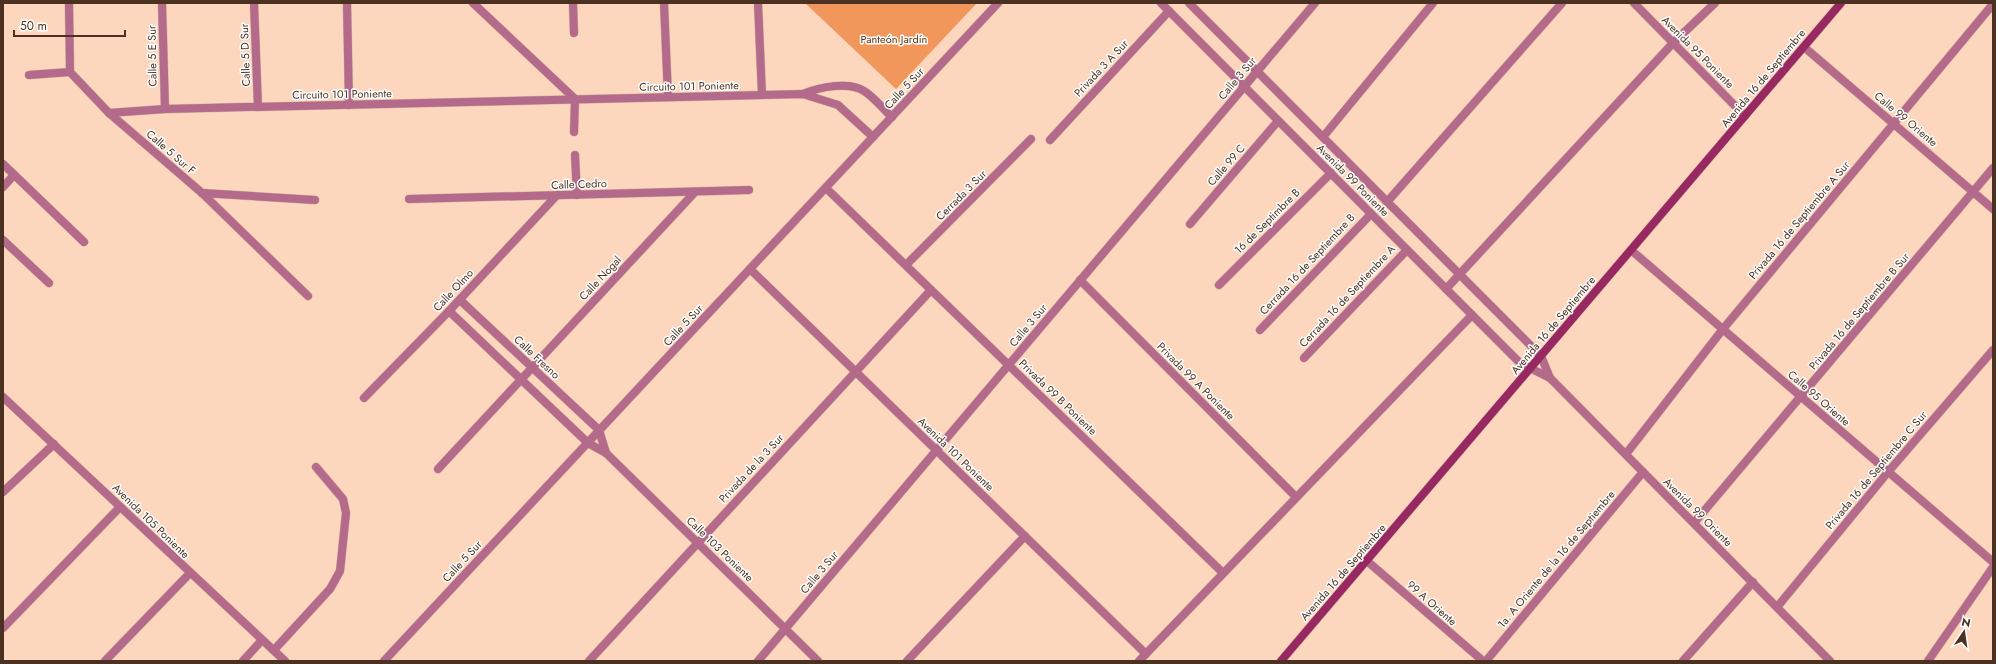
<svg xmlns="http://www.w3.org/2000/svg" width="1996" height="664" font-family="Jost,sans-serif">
<style>
.green{fill:#f1975b}
.lines{fill:none;stroke-linecap:round;stroke-linejoin:round}
.pedestrian-casing{stroke:#d9b59f;stroke-width:9}
.minor-casing{stroke:#d9b59f;stroke-width:9}
.tertiary-casing{stroke:#d9b59f;stroke-width:9}
.secondary-casing{stroke:#d9b59f;stroke-width:9}
.pedestrian{stroke:#b46a8a;stroke-width:8}
.minor{stroke:#b46a8a;stroke-width:8}
.tertiary{stroke:#b46a8a;stroke-width:8}
.secondary{stroke:#972862;stroke-width:8}
.labels{text-anchor:middle;dominant-baseline:central;stroke-width:3;stroke-linejoin:round;paint-order:stroke}
.park-label{font-size:11px;fill:#5c2e0c;stroke:#fff}
.street-label{font-size:11px;fill:#4a3121;stroke:#fff}
</style>
<rect width="100%" height="100%" fill="#fdd6be"/>
<path class="green" d="M 805,3 L 977,3 L 896,89 Z"/>
<g class="lines">
<g class="pedestrian-casing">
<path id="pedestrian" d="M 3,628 L 120,507"/>
</g>
<g class="minor-casing">
<g id="minor">
<path d="M 69,3 L 70,72 L 109,113 L 202,193 L 308,296"/>
<path d="M 162,3 L 165,109"/>
<path d="M 254,3 L 258,107"/>
<path d="M 347,3 L 349,105"/>
<path d="M 473,3 L 575,99 L 574,132"/>
<path d="M 573,3 L 574,33"/>
<path d="M 664,3 L 668,97"/>
<path d="M 758,3 L 762,95"/>
<path d="M 1161,3 L 1520,363 L 1550,378 L 1830,661"/>
<path d="M 1189,3 L 1541,356 L 1550,378"/>
<path d="M 1634,3 L 1745,116"/>
<path d="M 1804,47 L 1993,209"/>
<path d="M 29,75 L 70,72"/>
<path d="M 803,94 C 819,87 849,81 864,91 C 874,97 883,109 892,117"/>
<path d="M 109,113 L 165,109 L 803,94 L 838,105 L 873,137"/>
<path d="M 1323,137 L 1433,3"/>
<path d="M 1050,140 L 1169,11"/>
<path d="M 575,155 L 577,195"/>
<path d="M 3,164 L 84,242"/>
<path d="M 3,187 L 14,175"/>
<path d="M 826,188 L 1223,573"/>
<path d="M 202,193 L 315,200"/>
<path d="M 409,199 L 749,190"/>
<path d="M 1387,202 L 1562,3"/>
<path d="M 1190,224 L 1278,121"/>
<path d="M 3,240 L 49,283"/>
<path d="M 1631,250 L 1993,562"/>
<path d="M 906,265 L 1031,139"/>
<path d="M 750,269 L 1146,654"/>
<path d="M 1080,280 L 1296,497"/>
<path d="M 1219,285 L 1331,173"/>
<path d="M 1446,289 L 1673,43 L 1715,3"/>
<path d="M 460,300 L 599,430 L 606,453"/>
<path d="M 449,311 L 588,443 L 606,453 L 818,661"/>
<path d="M 1260,330 L 1371,214"/>
<path d="M 1304,358 L 1407,250"/>
<path d="M 364,398 L 449,311 L 557,195"/>
<path d="M 1626,454 L 1723,329 L 1993,4"/>
<path d="M 438,469 L 695,192"/>
<path d="M 3,492 L 54,444"/>
<path d="M 1694,523 L 1993,168"/>
<path d="M 1367,561 L 1483,661"/>
<path d="M 1778,606 L 1888,472 L 1993,350"/>
<path d="M 274,650 L 330,589 L 340,571 L 346,513 L 343,499 L 316,467"/>
<path d="M 105,661 L 190,573"/>
<path d="M 243,661 L 262,640"/>
<path d="M 384,661 L 998,3"/>
<path d="M 589,661 L 931,290"/>
<path d="M 758,661 L 1315,3"/>
<path d="M 907,661 L 1025,536"/>
<path d="M 1139,661 L 1472,315"/>
<path d="M 1486,661 L 1643,472"/>
<path d="M 1683,661 L 1753,582"/>
<path d="M 1928,661 L 1993,567"/>
</g>
</g>
<g class="tertiary-casing">
<path id="tertiary" d="M 3,397 L 285,661"/>
</g>
<g class="secondary-casing">
<path id="secondary" d="M 1281,661 L 1841,3"/>
</g>
<use href="#pedestrian" class="pedestrian"/>
<use href="#minor" class="minor"/>
<use href="#tertiary" class="tertiary"/>
<use href="#secondary" class="secondary"/>
</g>
<g class="labels">
<g class="park-label">
<text x="894" y="39">Panteón Jardín</text>
</g>
<g class="street-label">
<text transform="translate(1698 52) rotate(45)">Avenida 95 Poniente</text>
<text transform="translate(245 55) rotate(-92)">Calle 5 D Sur</text>
<text transform="translate(152 56) rotate(-91)">Calle 5 E Sur</text>
<text transform="translate(1101 68) rotate(-47)">Privada 3 A Sur</text>
<text transform="translate(1237 78) rotate(-50)">Calle 3 Sur</text>
<text transform="translate(1763 78) rotate(-50)">Avenida 16 de Septiembre</text>
<text transform="translate(689 86) rotate(-1)">Circuito 101 Poniente</text>
<text transform="translate(904 88) rotate(-47)">Calle 5 Sur</text>
<text transform="translate(342 94) rotate(-1)">Circuito 101 Poniente</text>
<text transform="translate(1906 119) rotate(40)">Calle 99 Oriente</text>
<text transform="translate(171 152) rotate(41)">Calle 5 Sur F</text>
<text transform="translate(1226 165) rotate(-49)">Calle 99 C</text>
<text transform="translate(1353 180) rotate(45)">Avenida 99 Poniente</text>
<text transform="translate(579 184) rotate(-2)">Calle Cedro</text>
<text transform="translate(961 195) rotate(-45)">Cerrada 3 Sur</text>
<text transform="translate(1799 220) rotate(-50)">Privada 16 de Septiembre A Sur</text>
<text transform="translate(1267 221) rotate(-45)">16 de Septimbre B</text>
<text transform="translate(1307 264) rotate(-47)">Cerrada 16 de Septiembre B</text>
<text transform="translate(600 278) rotate(-47)">Calle Nogal</text>
<text transform="translate(453 290) rotate(-47)">Calle Olmo</text>
<text transform="translate(1347 296) rotate(-47)">Cerrada 16 de Septiembre A</text>
<text transform="translate(1859 311) rotate(-50)">Privada 16 de Septiembre B Sur</text>
<text transform="translate(683 325) rotate(-47)">Calle 5 Sur</text>
<text transform="translate(1028 325) rotate(-50)">Calle 3 Sur</text>
<text transform="translate(1553 325) rotate(-50)">Avenida 16 de Septiembre</text>
<text transform="translate(537 357) rotate(43)">Calle Fresno</text>
<text transform="translate(1196 381) rotate(45)">Privada 99 A Poniente</text>
<text transform="translate(1058 397) rotate(44)">Privada 99 B Poniente</text>
<text transform="translate(1819 398) rotate(41)">Calle 95 Oriente</text>
<text transform="translate(956 454) rotate(44)">Avenida 101 Poniente</text>
<text transform="translate(751 468) rotate(-47)">Privada de la 3 Sur</text>
<text transform="translate(1876 470) rotate(-50)">Privada 16 de Septiembre C Sur</text>
<text transform="translate(1698 512) rotate(45)">Avenida 99 Oriente</text>
<text transform="translate(151 521) rotate(44)">Avenida 105 Poniente</text>
<text transform="translate(720 549) rotate(44)">Calle 103 Poniente</text>
<text transform="translate(1556 559) rotate(-50)">1a. A Oriente de la 16 de Septiembre</text>
<text transform="translate(462 561) rotate(-47)">Calle 5 Sur</text>
<text transform="translate(819 572) rotate(-50)">Calle 3 Sur</text>
<text transform="translate(1343 572) rotate(-49)">Avenida 16 de Septiembre</text>
<text transform="translate(1432 603) rotate(41)">99 A Oriente</text>
</g>
</g>
<rect width="1996" height="664" fill="none" stroke="#4a3121" stroke-width="8"/>
<g transform="translate(1964 632) rotate(13)" stroke="#ffffff" stroke-width="3" paint-order="stroke">
<path d="M0-3L7 15L0 10L-7 15Z" fill="#4a3121"/>
<text y="-6" font-size="11" font-weight="bold" text-anchor="middle" fill="#4a3121">N</text>
</g>
<path d="M14 30v6h111v-6" fill="none" stroke="#4a3121" stroke-width="2"/>
<text x="20" y="30" font-size="12" fill="#4a3121" stroke="#ffffff" stroke-width="3" paint-order="stroke">50 m</text>
</svg>
